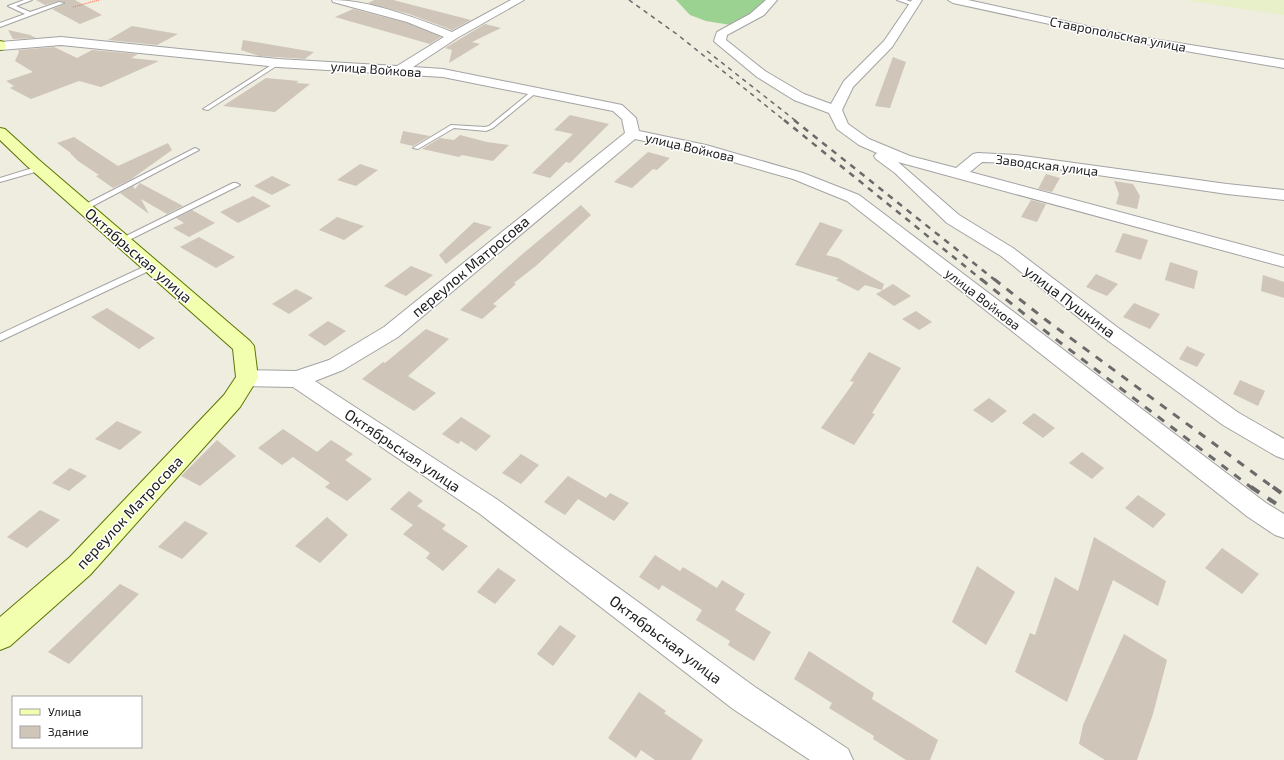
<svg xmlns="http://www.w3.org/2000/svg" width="1284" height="760" font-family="'Exo 2',sans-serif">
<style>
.farmland{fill:#e8f0c9}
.forest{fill:#9cd291}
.building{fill:#cfc5b9}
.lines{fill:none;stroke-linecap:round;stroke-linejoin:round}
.service-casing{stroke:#a3a3a3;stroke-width:2}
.minor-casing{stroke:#a3a3a3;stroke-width:2}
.secondary-casing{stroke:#5b7600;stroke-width:2}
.path{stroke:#ff8461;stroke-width:1.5;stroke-dasharray:1 1;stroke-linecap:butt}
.service{fill:#fff;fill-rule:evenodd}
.minor{fill:#fff;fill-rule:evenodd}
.secondary{fill:#f1ffae;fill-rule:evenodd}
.rail-far3{stroke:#6a6a6a;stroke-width:1.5;stroke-dasharray:4.5 4.5;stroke-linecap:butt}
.rail-far2{stroke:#6a6a6a;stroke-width:2.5;stroke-dasharray:6 6;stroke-linecap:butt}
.rail-far1{stroke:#6a6a6a;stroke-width:3;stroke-dasharray:8 8;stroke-linecap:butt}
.rail{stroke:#6a6a6a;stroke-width:4;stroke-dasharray:10 10;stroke-linecap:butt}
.labels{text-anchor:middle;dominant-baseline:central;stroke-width:3;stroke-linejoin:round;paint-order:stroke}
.far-street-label{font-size:13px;fill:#1c1c1c;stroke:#fff}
.street-label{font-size:15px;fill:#1c1c1c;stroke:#fff}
</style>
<rect width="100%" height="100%" fill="#efece0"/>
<path class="farmland" d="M 1184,0 L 1284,0 L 1284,15 Z"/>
<path class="forest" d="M 676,0 L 766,0 L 752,14 L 731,25 L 706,21 L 690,15 Z"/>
<g class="building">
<path d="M 36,0 L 75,0 L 102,15 L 80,24 L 52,9 L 65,4 L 64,2 L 59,1 L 45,5 Z"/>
<path d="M 374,0 L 393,0 L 471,20 L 452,30 L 409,14 L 368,3 Z"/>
<path d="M 353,9 L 407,23 L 441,37 L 430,44 L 335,17 Z"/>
<path d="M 485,24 L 501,28 L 472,42 L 480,44 L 449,63 L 452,50 L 445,48 Z"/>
<path d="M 132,26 L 178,34 L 157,45 L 108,40 Z"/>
<path d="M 8,30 L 30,35 L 36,38 L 13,39 Z"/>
<path d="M 243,40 L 314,52 L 305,59 L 259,56 L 241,50 Z"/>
<path d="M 54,47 L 77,58 L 92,50 L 138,54 L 131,58 L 159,61 L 101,87 L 79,81 L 31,99 L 10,88 L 14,86 L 6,81 L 33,72 L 15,61 L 19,52 L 18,50 Z"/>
<path d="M 893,57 L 906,62 L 890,108 L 875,106 Z"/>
<path d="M 266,78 L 299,81 L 296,83 L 310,84 L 275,112 L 223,106 Z"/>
<path d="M 570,115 L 609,124 L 570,163 L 566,162 L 550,178 L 532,173 L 573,134 L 554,130 Z"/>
<path d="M 403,131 L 430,136 L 413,146 L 400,143 Z"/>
<path d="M 460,135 L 487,142 L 509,145 L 493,161 L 462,155 L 459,157 L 422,149 L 440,138 L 454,140 Z"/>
<path d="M 74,137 L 118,166 L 168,143 L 172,150 L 130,180 L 113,188 L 96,176 L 99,175 L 78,161 L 70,153 L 71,153 L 57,143 Z"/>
<path d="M 648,152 L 670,158 L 657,170 L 653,169 L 632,188 L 614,182 Z"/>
<path d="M 360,164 L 378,170 L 356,186 L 337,180 Z"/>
<path d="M 1046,174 L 1060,178 L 1052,192 L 1038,189 Z"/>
<path d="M 272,176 L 291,185 L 272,195 L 254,186 Z"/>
<path d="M 1114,181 L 1133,184 L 1140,196 L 1137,209 L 1116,204 L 1119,194 Z"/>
<path d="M 140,183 L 183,206 L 167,214 L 141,199 L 149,214 L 120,193 L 133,186 L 135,189 Z"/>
<path d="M 253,196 L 271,206 L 238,223 L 220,212 Z"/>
<path d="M 1031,200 L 1046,204 L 1037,222 L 1021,217 Z"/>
<path d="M 581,205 L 591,215 L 537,265 L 514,283 L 516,284 L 493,304 L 497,306 L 482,319 L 460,310 L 519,257 Z"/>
<path d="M 192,210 L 215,223 L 189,237 L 173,228 L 184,223 L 176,218 Z"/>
<path d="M 337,217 L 364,226 L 344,240 L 319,230 Z"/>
<path d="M 474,222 L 492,227 L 446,264 L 439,255 Z"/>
<path d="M 820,222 L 843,230 L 826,255 L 838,258 L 884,284 L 882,290 L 865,285 L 858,291 L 836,280 L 839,278 L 795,265 Z"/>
<path d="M 1123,233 L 1148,240 L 1141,260 L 1115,252 Z"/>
<path d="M 199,237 L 235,257 L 216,268 L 180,247 Z"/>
<path d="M 1170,262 L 1198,271 L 1194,289 L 1165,280 Z"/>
<path d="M 411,266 L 433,275 L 406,296 L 384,286 Z"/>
<path d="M 1096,274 L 1118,284 L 1107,296 L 1086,287 Z"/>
<path d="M 1263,275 L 1284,282 L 1284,298 L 1261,291 Z"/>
<path d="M 893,284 L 911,296 L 894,306 L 876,294 Z"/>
<path d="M 296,289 L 313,298 L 289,314 L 272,304 Z"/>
<path d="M 1134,303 L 1160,314 L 1150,329 L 1123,317 Z"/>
<path d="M 107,308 L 155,338 L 139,349 L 91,317 Z"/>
<path d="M 916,311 L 932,322 L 919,330 L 902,319 Z"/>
<path d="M 328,321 L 346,331 L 325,346 L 308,335 Z"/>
<path d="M 426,329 L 449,339 L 408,376 L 436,393 L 414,411 L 362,379 L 383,362 L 385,363 Z"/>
<path d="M 1187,346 L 1205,354 L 1197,367 L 1179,359 Z"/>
<path d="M 869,352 L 901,368 L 872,413 L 875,414 L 854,445 L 821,428 L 854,382 L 850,381 Z"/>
<path d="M 1240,380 L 1265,391 L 1258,406 L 1233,394 Z"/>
<path d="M 989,398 L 1007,411 L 992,423 L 973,410 Z"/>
<path d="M 1034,413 L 1055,428 L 1043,438 L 1022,423 Z"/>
<path d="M 461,417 L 491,436 L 476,451 L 461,441 L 458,444 L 442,434 Z"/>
<path d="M 117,421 L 142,432 L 120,450 L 95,439 Z"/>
<path d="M 283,429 L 317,452 L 331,440 L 353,454 L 345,460 L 372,479 L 347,501 L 325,487 L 330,483 L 293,457 L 282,465 L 258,448 Z"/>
<path d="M 217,440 L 236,456 L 200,486 L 181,476 Z"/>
<path d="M 1082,452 L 1104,468 L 1092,479 L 1069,463 Z"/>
<path d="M 521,454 L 539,465 L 521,484 L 502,473 Z"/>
<path d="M 70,468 L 87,476 L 69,491 L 52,483 Z"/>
<path d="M 568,476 L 606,498 L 610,493 L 629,503 L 614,521 L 578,499 L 565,515 L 544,502 Z"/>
<path d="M 409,491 L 423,501 L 417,506 L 446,525 L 442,529 L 468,546 L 443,571 L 426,558 L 430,553 L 403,534 L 413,525 L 390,509 Z"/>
<path d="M 1138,495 L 1166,514 L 1153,528 L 1125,508 Z"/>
<path d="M 40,510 L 60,520 L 27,548 L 7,537 Z"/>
<path d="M 327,517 L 348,535 L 320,563 L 295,546 Z"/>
<path d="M 185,521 L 208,533 L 182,559 L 158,547 Z"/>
<path d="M 1094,537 L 1166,581 L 1158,606 L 1113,580 L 1067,702 L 1015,672 L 1030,633 L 1035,635 L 1055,577 L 1078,591 Z"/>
<path d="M 1222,548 L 1259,574 L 1242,594 L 1205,568 Z"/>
<path d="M 655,555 L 680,571 L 683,567 L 717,588 L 722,580 L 745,594 L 735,610 L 771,632 L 754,661 L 728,645 L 730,641 L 696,620 L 702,610 L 662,585 L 659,590 L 639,577 Z"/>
<path d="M 977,566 L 1015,592 L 986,645 L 952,622 Z"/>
<path d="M 498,568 L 516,580 L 495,604 L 477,592 Z"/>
<path d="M 120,584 L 139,594 L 69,664 L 48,652 Z"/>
<path d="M 560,625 L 576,636 L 553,666 L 537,654 Z"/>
<path d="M 1124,634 L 1167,660 L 1153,714 L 1137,760 L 1105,760 L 1079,744 L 1083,725 Z"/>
<path d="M 809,651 L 874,693 L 872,699 L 938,740 L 930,760 L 906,760 L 873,739 L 874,736 L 829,708 L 832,703 L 794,679 Z"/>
<path d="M 639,692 L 666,711 L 664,713 L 703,740 L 691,760 L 655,760 L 641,750 L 636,758 L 608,738 Z"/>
</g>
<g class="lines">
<g class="service-casing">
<g id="service">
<path d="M 24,0 L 32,0 L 16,6 L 30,12 L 59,2 L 64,3 L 0,27 L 0,23 L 25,14 L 8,6 Z"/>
<path d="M 897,0 L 906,0 L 917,4 L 914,6 Z"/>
<path d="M 276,62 L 281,63 L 208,110 L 203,109 Z"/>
<path d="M 532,91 L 537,92 L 493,128 L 486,131 L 454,128 L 418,149 L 413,148 L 451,125 L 485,127 L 489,126 Z"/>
<path d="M 195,148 L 199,150 L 197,151 L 87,209 L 81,209 L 80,207 Z"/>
<path d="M 39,166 L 43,168 L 42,170 L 0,182 L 0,178 Z"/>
<path d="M 233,183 L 236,183 L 240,185 L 125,242 L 119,242 L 118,240 Z"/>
<path d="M 152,263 L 155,264 L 156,266 L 155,268 L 0,341 L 0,334 Z"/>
</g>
</g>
<g class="minor-casing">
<g id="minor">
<path d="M 332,0 C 370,0 416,18 452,32 L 511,0 L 524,0 L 457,38 L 413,67 L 443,69 L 622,105 L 636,118 L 639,131 L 706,145 L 803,173 L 859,195 L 1266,503 L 1284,514 L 1284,538 L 1275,535 L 1248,517 L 847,201 L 793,179 L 698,152 L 635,139 L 398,337 L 343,370 L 315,381 L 498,500 L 755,687 L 848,749 L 853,760 L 810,760 L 733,709 L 480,514 L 293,387 L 247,386 L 240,383 L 237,378 L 240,373 L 247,370 L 296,371 L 329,360 L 384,327 L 625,133 L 622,119 L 613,111 L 443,77 L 278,67 L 61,45 L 0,50 L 0,42 L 61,37 L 278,59 L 397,66 L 444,37 L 407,22 L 333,2 Z"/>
<path d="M 766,0 L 777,0 L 764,15 L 727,35 L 726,40 L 765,71 L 804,94 L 831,104 L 844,81 L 884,41 L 912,0 L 922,0 L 892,47 L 853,87 L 842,110 L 848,124 L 869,139 L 910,156 L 956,168 L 973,154 L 978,153 L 1016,155 L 1227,184 L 1284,190 L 1284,200 L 1227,194 L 1016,163 L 982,162 L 970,172 L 1284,256 L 1284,267 L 898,162 L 959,215 L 1013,248 L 1117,327 L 1239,413 L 1284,439 L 1284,459 L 1276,456 L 1223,425 L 1103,337 L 1001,256 L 947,223 L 895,173 L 876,159 L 874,156 L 877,153 L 859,145 L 837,129 L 829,113 L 794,100 L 757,77 L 716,43 L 714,41 L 717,32 L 750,14 Z"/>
<path d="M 948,0 L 968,0 L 1128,35 L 1284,60 L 1284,68 L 1128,41 L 953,3 Z"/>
</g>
</g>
<g class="secondary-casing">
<g id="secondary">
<path d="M 0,41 L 4,42 L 6,45 L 4,49 L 0,50 Z"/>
<path d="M 0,128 L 5,129 L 39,160 L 250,341 L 254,346 L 258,378 L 240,407 L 90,575 L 10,646 L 0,650 L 0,617 L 70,557 L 224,395 L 236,377 L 233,349 L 27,166 L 0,140 Z"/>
</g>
</g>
<path class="path" d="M 73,7 L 99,0"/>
<use href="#service" class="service"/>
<use href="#minor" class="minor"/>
<use href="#secondary" class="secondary"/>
<g class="rail-far3">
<path d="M 629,0 L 678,35 L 785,121"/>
<path d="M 707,51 L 796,121"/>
</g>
<g class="rail-far2">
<path d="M 784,120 L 982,280"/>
<path d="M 794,120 L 995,280"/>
</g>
<g class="rail-far1">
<path d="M 981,279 L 1049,334 L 1252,488"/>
<path d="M 994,279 L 1046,320 L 1274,488"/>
</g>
<g class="rail">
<path d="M 1251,487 L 1284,509"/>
<path d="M 1273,487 L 1284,495"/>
</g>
</g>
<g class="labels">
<g class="far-street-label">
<text transform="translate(1118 34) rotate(11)">Ставропольская улица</text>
<text transform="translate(376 69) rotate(4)">улица Войкова</text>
<text transform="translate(690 147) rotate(13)">улица Войкова</text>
<text transform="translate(1047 165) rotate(7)">Заводская улица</text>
<text transform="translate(983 299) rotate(38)">улица Войкова</text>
</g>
<g class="street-label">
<text transform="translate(139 255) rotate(41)">Октябрьская улица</text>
<text transform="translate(470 266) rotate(-40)">переулок Матросова</text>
<text transform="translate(1070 301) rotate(37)">улица Пушкина</text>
<text transform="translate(403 450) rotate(34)">Октябрьская улица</text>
<text transform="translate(129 512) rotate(-47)">переулок Матросова</text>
<text transform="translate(666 639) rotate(37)">Октябрьская улица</text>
</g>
</g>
<rect x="12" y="696" width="130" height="52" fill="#ffffff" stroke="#a4a4a4"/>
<rect x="20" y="709" width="20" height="6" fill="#f1ffae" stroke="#a4a4a4"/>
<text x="48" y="716" font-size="12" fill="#1c1c1c">Улица</text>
<rect x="20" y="726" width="20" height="12" fill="#cfc5b9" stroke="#a4a4a4"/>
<text x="48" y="736" font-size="12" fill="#1c1c1c">Здание</text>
</svg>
